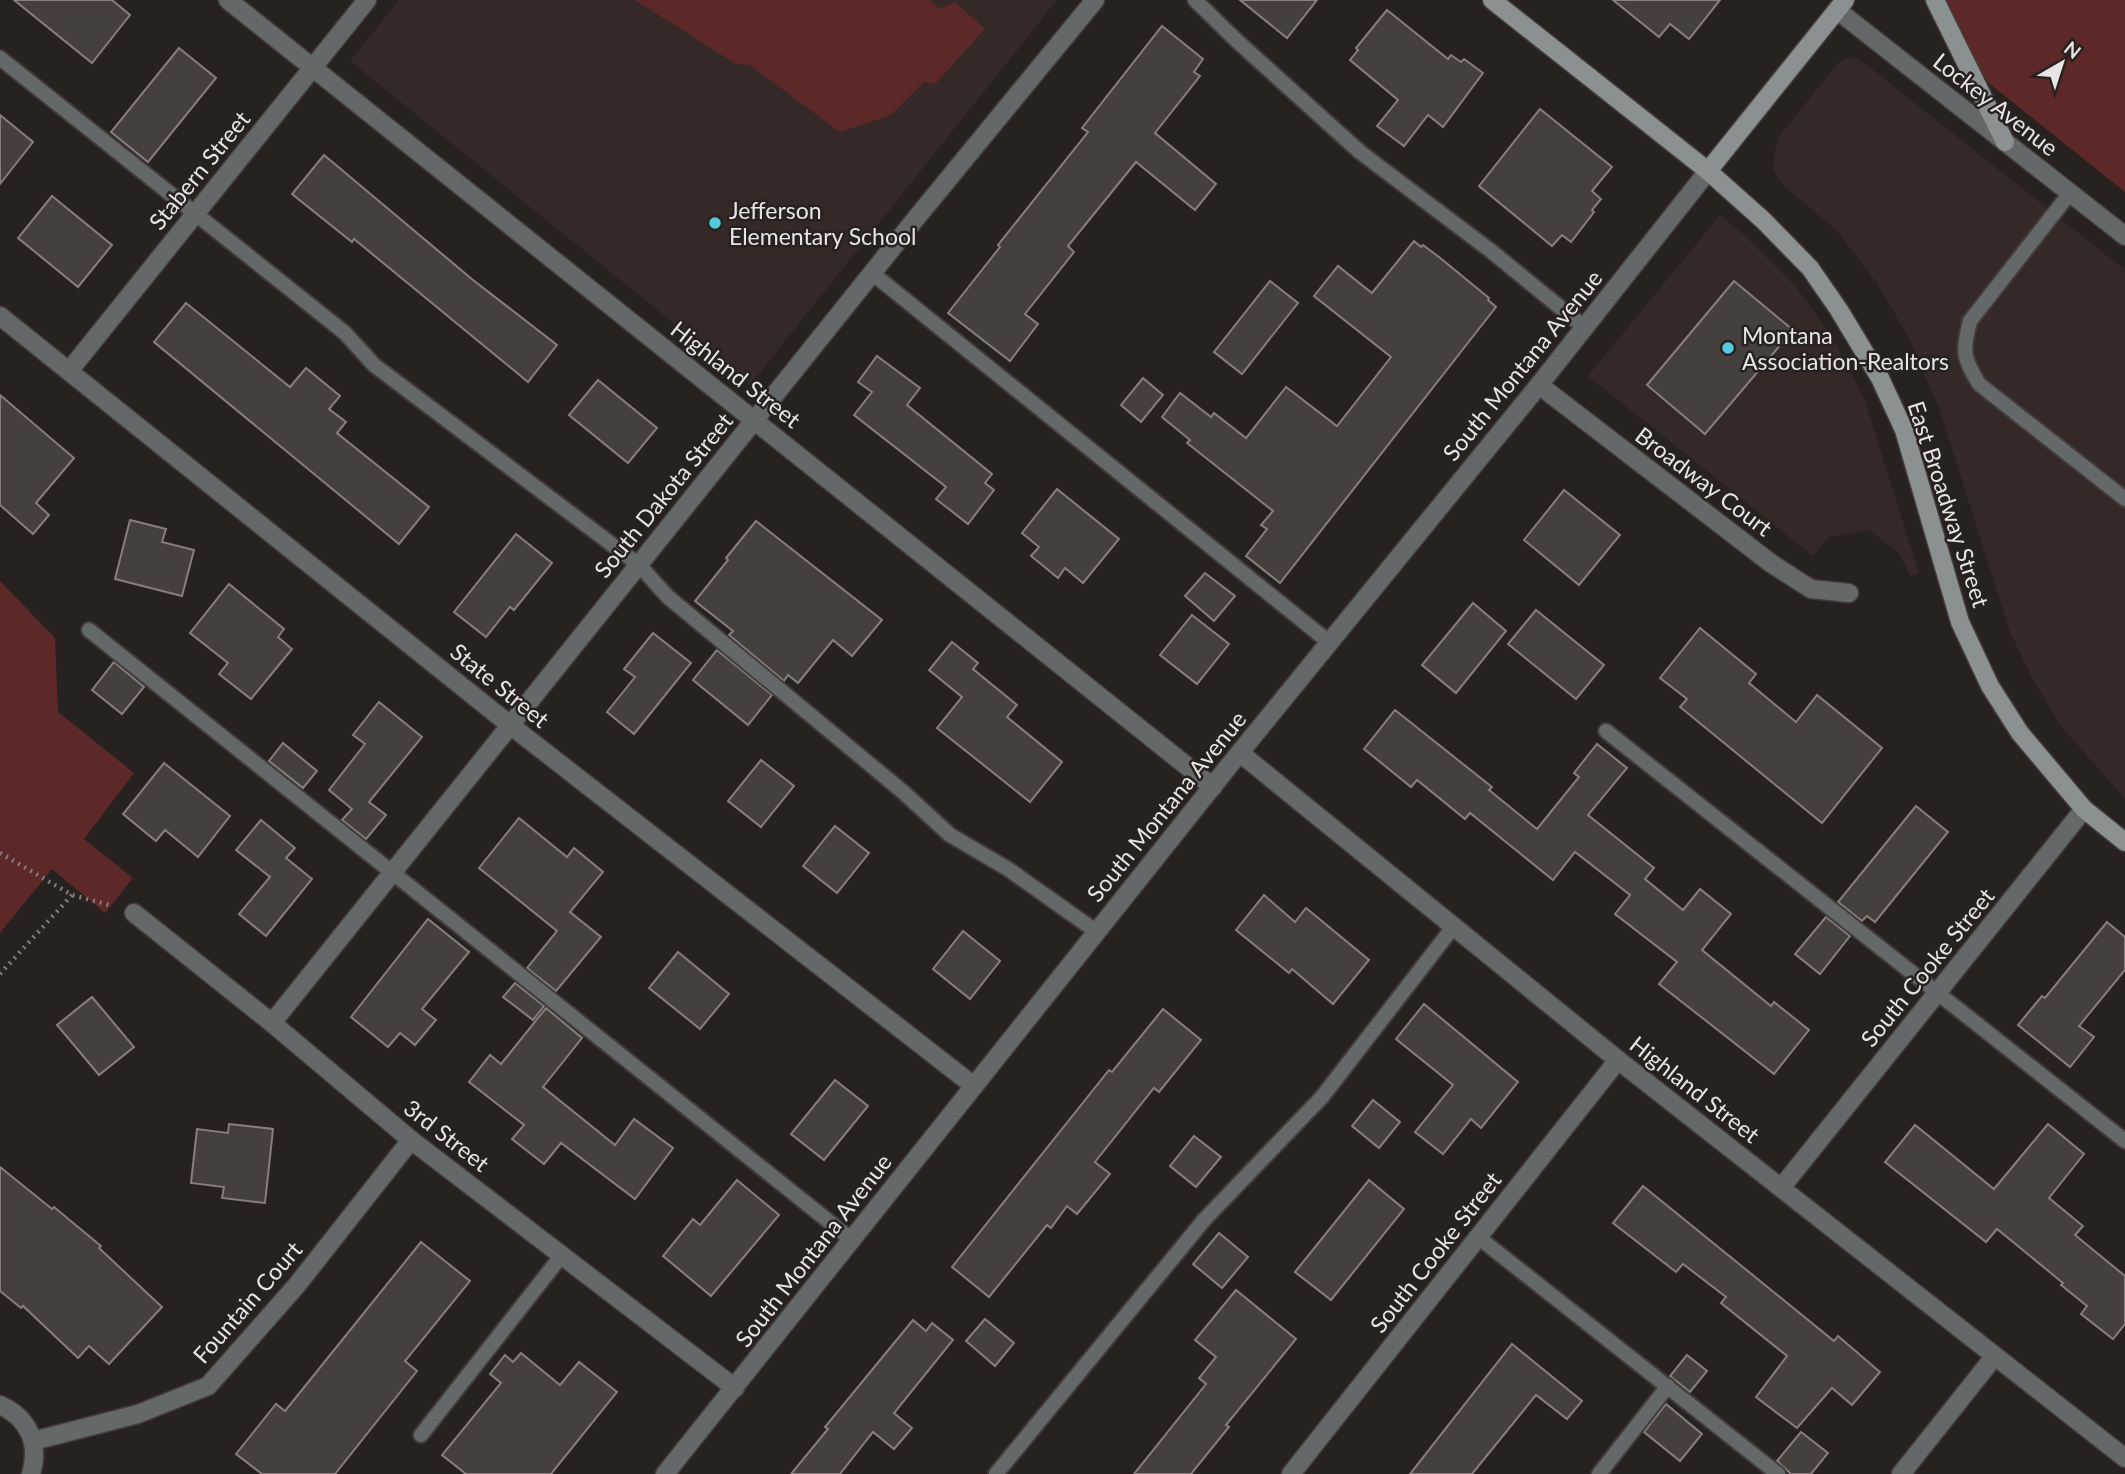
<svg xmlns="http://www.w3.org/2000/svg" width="2125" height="1474" font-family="Lato,sans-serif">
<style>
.built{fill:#352928}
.green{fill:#5d2928}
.building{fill:#453f3e;stroke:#877f7e;stroke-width:2}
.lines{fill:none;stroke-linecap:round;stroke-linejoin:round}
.lane-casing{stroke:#423c3c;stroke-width:18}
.street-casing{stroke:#423c3c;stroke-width:21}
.secondary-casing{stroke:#423c3c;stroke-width:21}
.path{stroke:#827d7c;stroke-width:4.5;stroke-dasharray:2 5;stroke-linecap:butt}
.lane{stroke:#656869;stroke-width:14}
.street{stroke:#656869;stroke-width:18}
.secondary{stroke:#8b9091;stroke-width:18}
.poi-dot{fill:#54cade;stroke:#272120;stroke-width:2.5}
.labels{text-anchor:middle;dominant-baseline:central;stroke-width:5;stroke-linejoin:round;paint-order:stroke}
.street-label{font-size:23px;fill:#e9e5e5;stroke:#272120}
.poi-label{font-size:23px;fill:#e9e5e5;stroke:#272120;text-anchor:start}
</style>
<rect width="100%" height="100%" fill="#272120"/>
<g class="built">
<path d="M 399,0 L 1057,0 L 750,385 L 350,61 Z"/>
<path d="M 1849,58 L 1857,59 L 1868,66 L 2125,270 L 2125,799 L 2060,725 L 2032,678 L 2010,632 L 1940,411 L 1909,338 L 1874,279 L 1836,230 L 1784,186 L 1774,171 L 1774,154 L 1780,135 L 1839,62 Z"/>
<path d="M 1720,215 L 1743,234 L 1797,288 L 1833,338 L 1864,398 L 1919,573 L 1911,577 L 1899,553 L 1869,530 L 1829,537 L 1813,556 L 1588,376 Z"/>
</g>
<g class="green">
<path d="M 635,0 L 929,0 L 940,9 L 955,2 L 985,29 L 935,84 L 924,82 L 891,115 L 840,132 L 750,65 L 736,64 Z"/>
<path d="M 1943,0 L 2125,0 L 2125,192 L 1991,85 L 1983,76 Z"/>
<path d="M 0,581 L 55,638 L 58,712 L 134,773 L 84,839 L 133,878 L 105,913 L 52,869 L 0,933 Z"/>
</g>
<g class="building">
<path d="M 14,0 L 112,0 L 130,15 L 92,63 Z"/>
<path d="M 1240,0 L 1317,0 L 1287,38 Z"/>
<path d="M 1613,0 L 1720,0 L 1689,39 L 1670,24 L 1659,37 Z"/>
<path d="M 1387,10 L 1448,59 L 1451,55 L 1461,62 L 1464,59 L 1483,73 L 1443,127 L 1428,115 L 1404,146 L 1377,126 L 1398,100 L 1350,60 L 1358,50 L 1356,48 Z"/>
<path d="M 1162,26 L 1203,59 L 1194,72 L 1200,76 L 1155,133 L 1216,184 L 1195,210 L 1136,162 L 1068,246 L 1074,252 L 1025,314 L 1038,324 L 1010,361 L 948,313 L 1000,247 L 998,245 L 1088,132 L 1082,128 Z"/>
<path d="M 179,48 L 216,78 L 148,162 L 111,132 Z"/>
<path d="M 1540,109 L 1612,167 L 1592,191 L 1601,199 L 1592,210 L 1594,212 L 1571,242 L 1562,235 L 1552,246 L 1479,186 Z"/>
<path d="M 0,115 L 33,142 L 0,184 Z"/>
<path d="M 324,155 L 473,280 L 557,345 L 528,382 L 354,239 L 352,242 L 292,194 Z"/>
<path d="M 52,196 L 112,245 L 78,287 L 18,238 Z"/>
<path d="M 1414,241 L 1421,247 L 1423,245 L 1439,257 L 1489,298 L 1488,300 L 1496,307 L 1280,583 L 1246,556 L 1267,529 L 1261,525 L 1273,511 L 1187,443 L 1190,440 L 1162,417 L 1180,393 L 1211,417 L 1214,413 L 1246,438 L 1286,387 L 1337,426 L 1391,357 L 1314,296 L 1338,266 L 1372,293 Z"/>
<path d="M 1270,281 L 1298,303 L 1242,374 L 1214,352 Z"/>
<path d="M 1734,281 L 1793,330 L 1705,434 L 1647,385 Z"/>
<path d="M 186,303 L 290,387 L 306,368 L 340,396 L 329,409 L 346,422 L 337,433 L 429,507 L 399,544 L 154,342 Z"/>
<path d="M 877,356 L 920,388 L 907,405 L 992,474 L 985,483 L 994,490 L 968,524 L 936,499 L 946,487 L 854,415 L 872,392 L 858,382 Z"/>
<path d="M 1143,378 L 1163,395 L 1141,422 L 1121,405 Z"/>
<path d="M 598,380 L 657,428 L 628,463 L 569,415 Z"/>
<path d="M 0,395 L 74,458 L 36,503 L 49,515 L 33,534 L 0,505 Z"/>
<path d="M 1057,489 L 1119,539 L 1083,583 L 1065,568 L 1058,578 L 1031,556 L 1039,547 L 1022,533 Z"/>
<path d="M 1564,490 L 1620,535 L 1579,585 L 1524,540 Z"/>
<path d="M 130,520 L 166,529 L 162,542 L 194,550 L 182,596 L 115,579 Z"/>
<path d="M 756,521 L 882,620 L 852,656 L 833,640 L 798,683 L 788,675 L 784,681 L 729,635 L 733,631 L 695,601 L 728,560 L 726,558 Z"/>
<path d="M 516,534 L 552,563 L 514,610 L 510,607 L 486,637 L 454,612 Z"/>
<path d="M 1205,573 L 1235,596 L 1214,621 L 1185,596 Z"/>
<path d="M 229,584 L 284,629 L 278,637 L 292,649 L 251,699 L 219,674 L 228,663 L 190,633 Z"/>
<path d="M 1473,603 L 1506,631 L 1456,693 L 1422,665 Z"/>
<path d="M 1536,610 L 1604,665 L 1576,699 L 1508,644 Z"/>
<path d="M 1192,615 L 1229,644 L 1197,684 L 1160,655 Z"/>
<path d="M 1700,628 L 1756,674 L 1749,683 L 1796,722 L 1817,695 L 1882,748 L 1822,823 L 1680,707 L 1687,699 L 1660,678 Z"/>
<path d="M 653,633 L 691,663 L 634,734 L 607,712 L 635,677 L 624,669 Z"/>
<path d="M 952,642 L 978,663 L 973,669 L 1017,705 L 1007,717 L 1062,762 L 1030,802 L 937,728 L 962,697 L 929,670 Z"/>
<path d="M 717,650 L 772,695 L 748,725 L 693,680 Z"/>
<path d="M 114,662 L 144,687 L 122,714 L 92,690 Z"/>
<path d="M 379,702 L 422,737 L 369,802 L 386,815 L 366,839 L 342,820 L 352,809 L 329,790 L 365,744 L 353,735 Z"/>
<path d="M 1395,710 L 1492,787 L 1489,790 L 1537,829 L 1579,777 L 1574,773 L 1597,744 L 1627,768 L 1588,815 L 1654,868 L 1645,879 L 1683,910 L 1700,889 L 1731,914 L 1702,950 L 1771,1006 L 1774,1002 L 1809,1030 L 1774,1074 L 1659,984 L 1677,962 L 1615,914 L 1630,895 L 1575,852 L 1553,880 L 1470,813 L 1465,819 L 1417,780 L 1411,787 L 1364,749 Z"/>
<path d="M 283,743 L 317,771 L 303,788 L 269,761 Z"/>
<path d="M 761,760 L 794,786 L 761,827 L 728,801 Z"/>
<path d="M 164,763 L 230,816 L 198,857 L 165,830 L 156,841 L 123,814 Z"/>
<path d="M 1916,806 L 1948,832 L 1875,922 L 1867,916 L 1862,921 L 1838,902 Z"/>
<path d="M 519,818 L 567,857 L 574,848 L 603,872 L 570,912 L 601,937 L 556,991 L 527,968 L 557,931 L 479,868 Z"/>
<path d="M 261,820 L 295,848 L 286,858 L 312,879 L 266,936 L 239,914 L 270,877 L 236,850 Z"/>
<path d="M 835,826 L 869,853 L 837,893 L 803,866 Z"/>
<path d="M 1264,895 L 1295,922 L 1306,908 L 1369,960 L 1333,1004 L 1292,969 L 1289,973 L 1236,930 Z"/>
<path d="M 1826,917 L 1850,936 L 1820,974 L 1795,954 Z"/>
<path d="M 428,919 L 469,952 L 422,1009 L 436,1020 L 415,1045 L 400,1033 L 388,1047 L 351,1017 Z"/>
<path d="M 2107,922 L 2125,937 L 2125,970 L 2079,1026 L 2094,1037 L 2070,1067 L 2018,1025 L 2042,996 L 2045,998 Z"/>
<path d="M 963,931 L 1000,961 L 970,999 L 933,969 Z"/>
<path d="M 678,952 L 729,994 L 700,1029 L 649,988 Z"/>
<path d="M 515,983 L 544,1006 L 533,1020 L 503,997 Z"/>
<path d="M 92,997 L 134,1047 L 99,1075 L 57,1025 Z"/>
<path d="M 1424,1004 L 1518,1082 L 1481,1128 L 1471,1119 L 1443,1154 L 1415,1132 L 1453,1085 L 1396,1039 Z"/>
<path d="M 546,1008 L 582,1038 L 543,1087 L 615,1145 L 634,1119 L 673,1148 L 635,1199 L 561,1143 L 544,1164 L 512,1139 L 524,1125 L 469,1082 L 490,1055 L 501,1064 Z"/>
<path d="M 1163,1009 L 1201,1040 L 1159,1092 L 1154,1088 L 1095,1162 L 1110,1174 L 1077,1214 L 1067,1206 L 1051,1228 L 1047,1225 L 989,1297 L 952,1267 L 1109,1070 L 1112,1072 Z"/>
<path d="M 835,1080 L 868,1106 L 824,1160 L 791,1134 Z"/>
<path d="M 1373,1100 L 1400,1122 L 1379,1148 L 1352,1126 Z"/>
<path d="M 229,1124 L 273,1129 L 265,1203 L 222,1198 L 224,1187 L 191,1183 L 197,1129 L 228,1133 Z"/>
<path d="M 2048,1124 L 2084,1154 L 2049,1198 L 2083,1226 L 2075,1235 L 2125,1276 L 2125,1324 L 2113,1339 L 2081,1314 L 2087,1306 L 2061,1285 L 2063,1283 L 1997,1229 L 1986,1242 L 1885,1162 L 1915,1125 L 1994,1189 Z"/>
<path d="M 1194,1136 L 1221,1157 L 1196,1187 L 1170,1166 Z"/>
<path d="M 0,1167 L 52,1209 L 54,1207 L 101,1246 L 99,1248 L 162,1307 L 109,1364 L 89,1346 L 78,1358 L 23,1306 L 21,1308 L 0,1291 Z"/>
<path d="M 737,1180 L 779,1215 L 711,1296 L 663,1256 L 693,1219 L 700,1225 Z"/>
<path d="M 1369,1180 L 1404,1209 L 1331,1300 L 1295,1272 Z"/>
<path d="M 1643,1186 L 1834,1341 L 1838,1336 L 1880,1372 L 1852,1405 L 1832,1388 L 1797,1428 L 1756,1397 L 1787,1356 L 1721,1303 L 1726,1297 L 1683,1264 L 1676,1272 L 1613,1223 Z"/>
<path d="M 1219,1233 L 1248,1257 L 1222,1288 L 1193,1264 Z"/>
<path d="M 421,1242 L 470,1281 L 405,1361 L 417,1371 L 335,1474 L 262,1474 L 236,1454 L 276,1404 L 285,1411 Z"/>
<path d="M 1236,1290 L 1296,1339 L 1226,1425 L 1229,1427 L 1191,1474 L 1134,1474 L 1206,1384 L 1199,1378 L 1216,1357 L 1195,1340 Z"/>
<path d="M 985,1319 L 1014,1343 L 995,1366 L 966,1341 Z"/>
<path d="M 913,1320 L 926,1331 L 932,1323 L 953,1340 L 894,1413 L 912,1428 L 894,1449 L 873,1432 L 840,1474 L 791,1474 L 828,1429 L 825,1427 Z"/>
<path d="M 1512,1344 L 1582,1401 L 1567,1419 L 1536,1395 L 1472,1474 L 1410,1474 Z"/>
<path d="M 521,1353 L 560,1385 L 579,1362 L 617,1392 L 551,1474 L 466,1474 L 442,1455 L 501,1383 L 490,1374 L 505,1355 L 513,1362 Z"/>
<path d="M 1687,1355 L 1707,1371 L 1690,1392 L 1670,1376 Z"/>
<path d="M 1666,1404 L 1702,1434 L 1680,1461 L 1644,1432 Z"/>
<path d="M 1801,1432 L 1828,1453 L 1811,1474 L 1791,1474 L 1777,1461 Z"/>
</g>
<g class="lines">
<g class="lane-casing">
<g id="lane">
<path d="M 1195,0 L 1237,41 L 1360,152 L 1491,251 L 1584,327"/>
<path d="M 0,58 L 345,333 L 374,365 L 639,565 L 668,597 L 902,791 L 950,835 L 1008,869 L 1097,932"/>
<path d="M 2070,193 L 1970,321 C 1962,352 1963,357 1979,384 L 2125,499"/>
<path d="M 872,273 L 1330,643"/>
<path d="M 89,630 L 852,1240"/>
<path d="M 1606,731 L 2125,1141"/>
<path d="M 1478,1237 L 1778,1474"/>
<path d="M 421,1435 L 562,1255"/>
<path d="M 996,1474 L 1204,1220 L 1322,1097 L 1454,926"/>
<path d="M 1599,1474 L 1668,1386"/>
</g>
</g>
<g class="street-casing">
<g id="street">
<path d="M 228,0 L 1213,787"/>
<path d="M 1837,10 L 2125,236"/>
<path d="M 0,316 L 510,725 L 974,1086"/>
<path d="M 69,371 L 367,0"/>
<path d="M 1539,385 L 1772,564 L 1811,589 L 1849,593"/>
<path d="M 1240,753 L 1618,1060 L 2125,1458"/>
<path d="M 134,913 L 272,1023 L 411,1140 L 735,1388"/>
<path d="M 272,1023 L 913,222 L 1095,0"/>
<path d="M 1781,1188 L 2084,809"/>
<path d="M 0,1405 C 29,1418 40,1444 31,1474"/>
<path d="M 33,1441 L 138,1414 L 208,1386 L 297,1285 L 411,1140"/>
<path d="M 665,1474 L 1228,767 L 1539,385 L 1708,171"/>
<path d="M 1291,1474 L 1618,1060"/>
<path d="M 1901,1474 L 1994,1357"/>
</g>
</g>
<g class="secondary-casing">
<g id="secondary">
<path d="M 1492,0 L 1708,171 L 1763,220 L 1810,268 L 1839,310 L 1880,378 L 1904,430 L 1960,622 L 1990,686 L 2020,733 L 2084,809 L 2125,842"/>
<path d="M 1935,0 L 2005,142"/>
<path d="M 1708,171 L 1845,0"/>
</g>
</g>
<g class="path">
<path d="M 0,853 L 72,895 L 113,906"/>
<path d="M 0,974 L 72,895"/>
</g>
<use href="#lane" class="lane"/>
<use href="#street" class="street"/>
<use href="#secondary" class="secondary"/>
</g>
<g class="poi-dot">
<circle cx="715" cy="223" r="7"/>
<circle cx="1728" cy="348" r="7"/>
</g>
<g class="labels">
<g class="street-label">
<text transform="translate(1996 104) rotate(38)">Lockey Avenue</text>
<text transform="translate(199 170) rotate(-51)">Stabern Street</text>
<text transform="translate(1522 365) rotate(-51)">South Montana Avenue</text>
<text transform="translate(736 374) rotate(38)">Highland Street</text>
<text transform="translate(1704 481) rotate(37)">Broadway Court</text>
<text transform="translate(663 495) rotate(-51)">South Dakota Street</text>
<text transform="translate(1949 504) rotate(72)">East Broadway Street</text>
<text transform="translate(500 685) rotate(39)">State Street</text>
<text transform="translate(1166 806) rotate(-51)">South Montana Avenue</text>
<text transform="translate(1927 967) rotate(-51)">South Cooke Street</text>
<text transform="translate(1695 1089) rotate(38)">Highland Street</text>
<text transform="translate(447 1135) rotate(38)">3rd Street</text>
<text transform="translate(813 1250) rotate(-52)">South Montana Avenue</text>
<text transform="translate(1435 1252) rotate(-52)">South Cooke Street</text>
<text transform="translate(247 1302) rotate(-49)">Fountain Court</text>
</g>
<g class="poi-label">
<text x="729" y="210">Jefferson<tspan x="729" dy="26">Elementary School</tspan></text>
<text x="1742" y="335">Montana<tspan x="1742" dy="26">Association-Realtors</tspan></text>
</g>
</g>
<g transform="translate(2062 63) rotate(39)" stroke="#272120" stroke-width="5" paint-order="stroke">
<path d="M0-5L12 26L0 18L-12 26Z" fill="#e9e5e5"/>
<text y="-10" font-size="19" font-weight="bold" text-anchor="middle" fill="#e9e5e5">N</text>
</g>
</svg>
